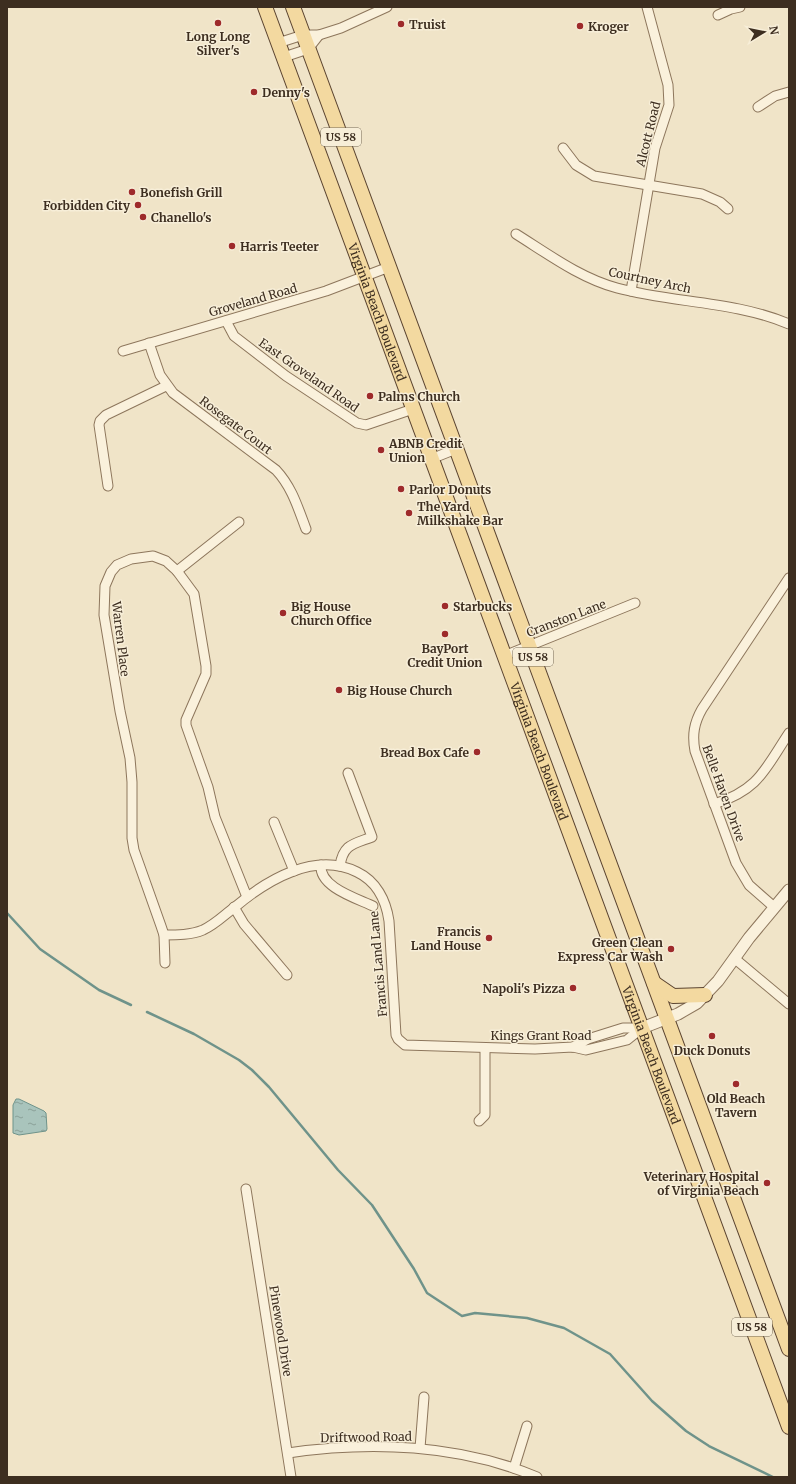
<svg xmlns="http://www.w3.org/2000/svg" width="796" height="1484" font-family="Merriweather,serif">
<style>
.water{fill:url(#water-ripples);stroke:#6f938a}
.lines{fill:none;stroke-linecap:round;stroke-linejoin:round}
.stream{stroke:#6f938a;stroke-width:2.5}
.minor-casing{stroke:#8d765c;stroke-width:11}
.tertiary-casing{stroke:#8d765c;stroke-width:13}
.primary-casing{stroke:#5b4430;stroke-width:16}
.minor{stroke:#faf1dc;stroke-width:9}
.tertiary{stroke:#faf1dc;stroke-width:11}
.primary{stroke:#f3d9a0;stroke-width:14}
.poi-dot{fill:#9e2a2b;stroke:#f7eed8;stroke-width:1.5}
.labels{text-anchor:middle;dominant-baseline:central;stroke-width:3;stroke-linejoin:round;paint-order:stroke}
.shield{fill:#f7eed8;stroke:#756857;stroke-width:1}
.shield-label{font-size:11px;font-weight:bold;fill:#3d2e20}
.poi-label{font-size:12px;font-weight:bold;fill:#3d2e20;stroke:#f7eed8;text-anchor:start}
.street-label{font-size:12px;fill:#3d2e20;stroke:#f7eed8}
</style>
<defs>
<pattern id="water-ripples" width="26" height="14" patternUnits="userSpaceOnUse"><rect width="26" height="14" fill="#a9c4bc"/><path d="M2 4q2-2 4 0t4 0M15 11q2-2 4 0t4 0" fill="none" stroke="#8ba098"/></pattern>
</defs>
<rect width="100%" height="100%" fill="#f0e4c8"/>
<path class="water" d="M 16,1099 L 19,1099 L 44,1111 L 46,1113 L 47,1129 L 46,1131 L 19,1135 L 13,1133 L 13,1105 Z"/>
<g class="lines">
<g class="stream">
<path d="M 7,913 L 40,949 L 99,990 L 131,1005"/>
<path d="M 147,1012 L 194,1034 L 239,1060 L 252,1070 L 269,1087 L 338,1170 L 372,1205 L 414,1269 L 427,1293 L 462,1316 L 475,1313 L 527,1318 L 564,1328 L 610,1354 L 652,1401 L 686,1431 L 709,1446 L 773,1477"/>
</g>
<g class="minor-casing">
<g id="minor">
<path d="M 718,15 L 731,9 L 740,7"/>
<path d="M 278,43 L 303,35 L 319,35 L 341,28 L 387,7"/>
<path d="M 284,57 L 308,49 L 319,35"/>
<path d="M 758,107 L 775,96 L 789,92"/>
<path d="M 563,148 L 576,165 L 594,176 L 702,194 L 720,202 L 728,209"/>
<path d="M 516,234 C 548,254 580,278 617,288 C 673,303 735,301 789,324"/>
<path d="M 631,291 L 655,148 L 669,105 L 668,85 L 647,7"/>
<path d="M 226,321 L 234,336 L 286,376 L 357,423 L 366,425 L 413,409"/>
<path d="M 149,343 L 160,375 L 173,393 L 276,470 C 292,487 298,508 306,529"/>
<path d="M 123,351 L 326,291 L 389,267"/>
<path d="M 431,459 L 456,449"/>
<path d="M 108,486 L 99,425 L 100,421 L 106,415 L 166,386"/>
<path d="M 177,571 L 239,522"/>
<path d="M 504,656 L 635,603"/>
<path d="M 714,804 C 759,790 765,769 789,733"/>
<path d="M 274,822 L 294,871"/>
<path d="M 321,865 C 319,887 356,898 373,906"/>
<path d="M 340,866 C 343,844 354,844 372,837 L 348,773"/>
<path d="M 234,907 L 244,924 L 287,975"/>
<path d="M 774,907 L 749,885 L 736,863 L 695,751 C 692,735 694,723 702,709 L 789,578"/>
<path d="M 164,935 C 177,935 191,935 203,930 C 216,924 224,915 235,907 C 267,880 315,851 357,872 C 376,881 386,900 389,921 L 396,1035 L 398,1039 L 405,1045 L 535,1049 L 573,1047 L 586,1050 L 627,1040 L 642,1028"/>
<path d="M 734,958 L 789,1004"/>
<path d="M 165,963 L 164,935 L 161,926 L 134,850 L 132,838 L 132,782 L 130,758 L 120,711 L 104,615 L 105,586 L 111,572 L 117,565 L 131,559 L 153,556 L 166,561 L 177,571 L 194,594 L 206,666 L 206,674 L 186,720 L 186,725 L 208,787 L 215,817 L 247,897"/>
<path d="M 573,1047 L 588,1039 L 623,1028 L 642,1028"/>
<path d="M 479,1121 L 485,1115 L 485,1049"/>
<path d="M 246,1189 L 291,1477"/>
<path d="M 420,1448 L 424,1397"/>
<path d="M 288,1453 C 370,1441 459,1444 537,1477"/>
<path d="M 514,1468 L 527,1426"/>
</g>
</g>
<g class="tertiary-casing">
<path id="tertiary" d="M 642,1028 L 678,1014 L 697,1003 L 718,981 L 749,938 L 789,890"/>
</g>
<g class="primary-casing">
<g id="primary">
<path id="s1" d="M 265,7 L 789,1427"/>
<path d="M 293,7 L 789,1349"/>
<path d="M 654,983 L 673,996 L 705,995"/>
</g>
</g>
<use href="#minor" class="minor"/>
<use href="#tertiary" class="tertiary"/>
<use href="#primary" class="primary"/>
</g>
<g class="poi-dot">
<circle cx="218" cy="23" r="4"/>
<circle cx="401" cy="24" r="4"/>
<circle cx="580" cy="26" r="4"/>
<circle cx="254" cy="92" r="4"/>
<circle cx="132" cy="192" r="4"/>
<circle cx="138" cy="205" r="4"/>
<circle cx="143" cy="217" r="4"/>
<circle cx="232" cy="246" r="4"/>
<circle cx="370" cy="396" r="4"/>
<circle cx="381" cy="450" r="4"/>
<circle cx="401" cy="489" r="4"/>
<circle cx="409" cy="513" r="4"/>
<circle cx="445" cy="606" r="4"/>
<circle cx="283" cy="613" r="4"/>
<circle cx="445" cy="634" r="4"/>
<circle cx="339" cy="690" r="4"/>
<circle cx="477" cy="752" r="4"/>
<circle cx="489" cy="938" r="4"/>
<circle cx="671" cy="949" r="4"/>
<circle cx="573" cy="988" r="4"/>
<circle cx="712" cy="1036" r="4"/>
<circle cx="736" cy="1084" r="4"/>
<circle cx="767" cy="1183" r="4"/>
</g>
<g class="labels">
<g class="shield">
<rect x="321" y="128" width="40" height="18" rx="3"/>
<rect x="513" y="648" width="40" height="18" rx="3"/>
<rect x="732" y="1318" width="40" height="18" rx="3"/>
</g>
<g class="shield-label">
<text x="341" y="137">US 58</text>
<text x="533" y="657">US 58</text>
<text x="752" y="1327">US 58</text>
</g>
<g class="poi-label">
<text x="409" y="24">Truist</text>
<text x="588" y="26">Kroger</text>
<text x="218" y="36" text-anchor="middle">Long Long<tspan x="218" dy="14">Silver's</tspan></text>
<text x="262" y="92">Denny's</text>
<text x="140" y="192">Bonefish Grill</text>
<text x="130" y="205" text-anchor="end">Forbidden City</text>
<text x="151" y="217">Chanello's</text>
<text x="240" y="246">Harris Teeter</text>
<text x="378" y="396">Palms Church</text>
<text x="389" y="443">ABNB Credit<tspan x="389" dy="14">Union</tspan></text>
<text x="409" y="489">Parlor Donuts</text>
<text x="417" y="506">The Yard<tspan x="417" dy="14">Milkshake Bar</tspan></text>
<text x="291" y="606">Big House<tspan x="291" dy="14">Church Office</tspan></text>
<text x="453" y="606">Starbucks</text>
<text x="445" y="648" text-anchor="middle">BayPort<tspan x="445" dy="14">Credit Union</tspan></text>
<text x="347" y="690">Big House Church</text>
<text x="469" y="752" text-anchor="end">Bread Box Cafe</text>
<text x="481" y="931" text-anchor="end">Francis<tspan x="481" dy="14">Land House</tspan></text>
<text x="663" y="942" text-anchor="end">Green Clean<tspan x="663" dy="14">Express Car Wash</tspan></text>
<text x="565" y="988" text-anchor="end">Napoli's Pizza</text>
<text x="712" y="1050" text-anchor="middle">Duck Donuts</text>
<text x="736" y="1098" text-anchor="middle">Old Beach<tspan x="736" dy="14">Tavern</tspan></text>
<text x="759" y="1176" text-anchor="end">Veterinary Hospital<tspan x="759" dy="14">of Virginia Beach</tspan></text>
</g>
<g class="street-label">
<text transform="translate(648 134) rotate(-76)">Alcott Road</text>
<text transform="translate(650 280) rotate(12)">Courtney Arch</text>
<text transform="translate(253 300) rotate(-16)">Groveland Road</text>
<text stroke="none"><textPath href="#s1" startOffset="325">Virginia Beach Boulevard</textPath></text>
<text transform="translate(309 375) rotate(35)">East Groveland Road</text>
<text transform="translate(236 425) rotate(37)">Rosegate Court</text>
<text transform="translate(566 618) rotate(-21)">Cranston Lane</text>
<text transform="translate(121 639) rotate(83)">Warren Place</text>
<text stroke="none"><textPath href="#s1" startOffset="793">Virginia Beach Boulevard</textPath></text>
<text transform="translate(724 793) rotate(70)">Belle Haven Drive</text>
<text transform="translate(378 964) rotate(-95)">Francis Land Lane</text>
<text x="541" y="1035">Kings Grant Road</text>
<text stroke="none"><textPath href="#s1" startOffset="1117">Virginia Beach Boulevard</textPath></text>
<text transform="translate(281 1331) rotate(81)">Pinewood Drive</text>
<text transform="translate(366 1437) rotate(-1)">Driftwood Road</text>
</g>
</g>
<rect width="796" height="1484" fill="none" stroke="#3d2e20" stroke-width="16"/>
<g transform="translate(764 32) rotate(80)" stroke="#f7eed8" stroke-width="3" paint-order="stroke">
<path d="M0-3L7 15L0 10L-7 15Z" fill="#3d2e20"/>
<text y="-6" font-size="11" font-weight="bold" text-anchor="middle" fill="#3d2e20">N</text>
</g>
</svg>
